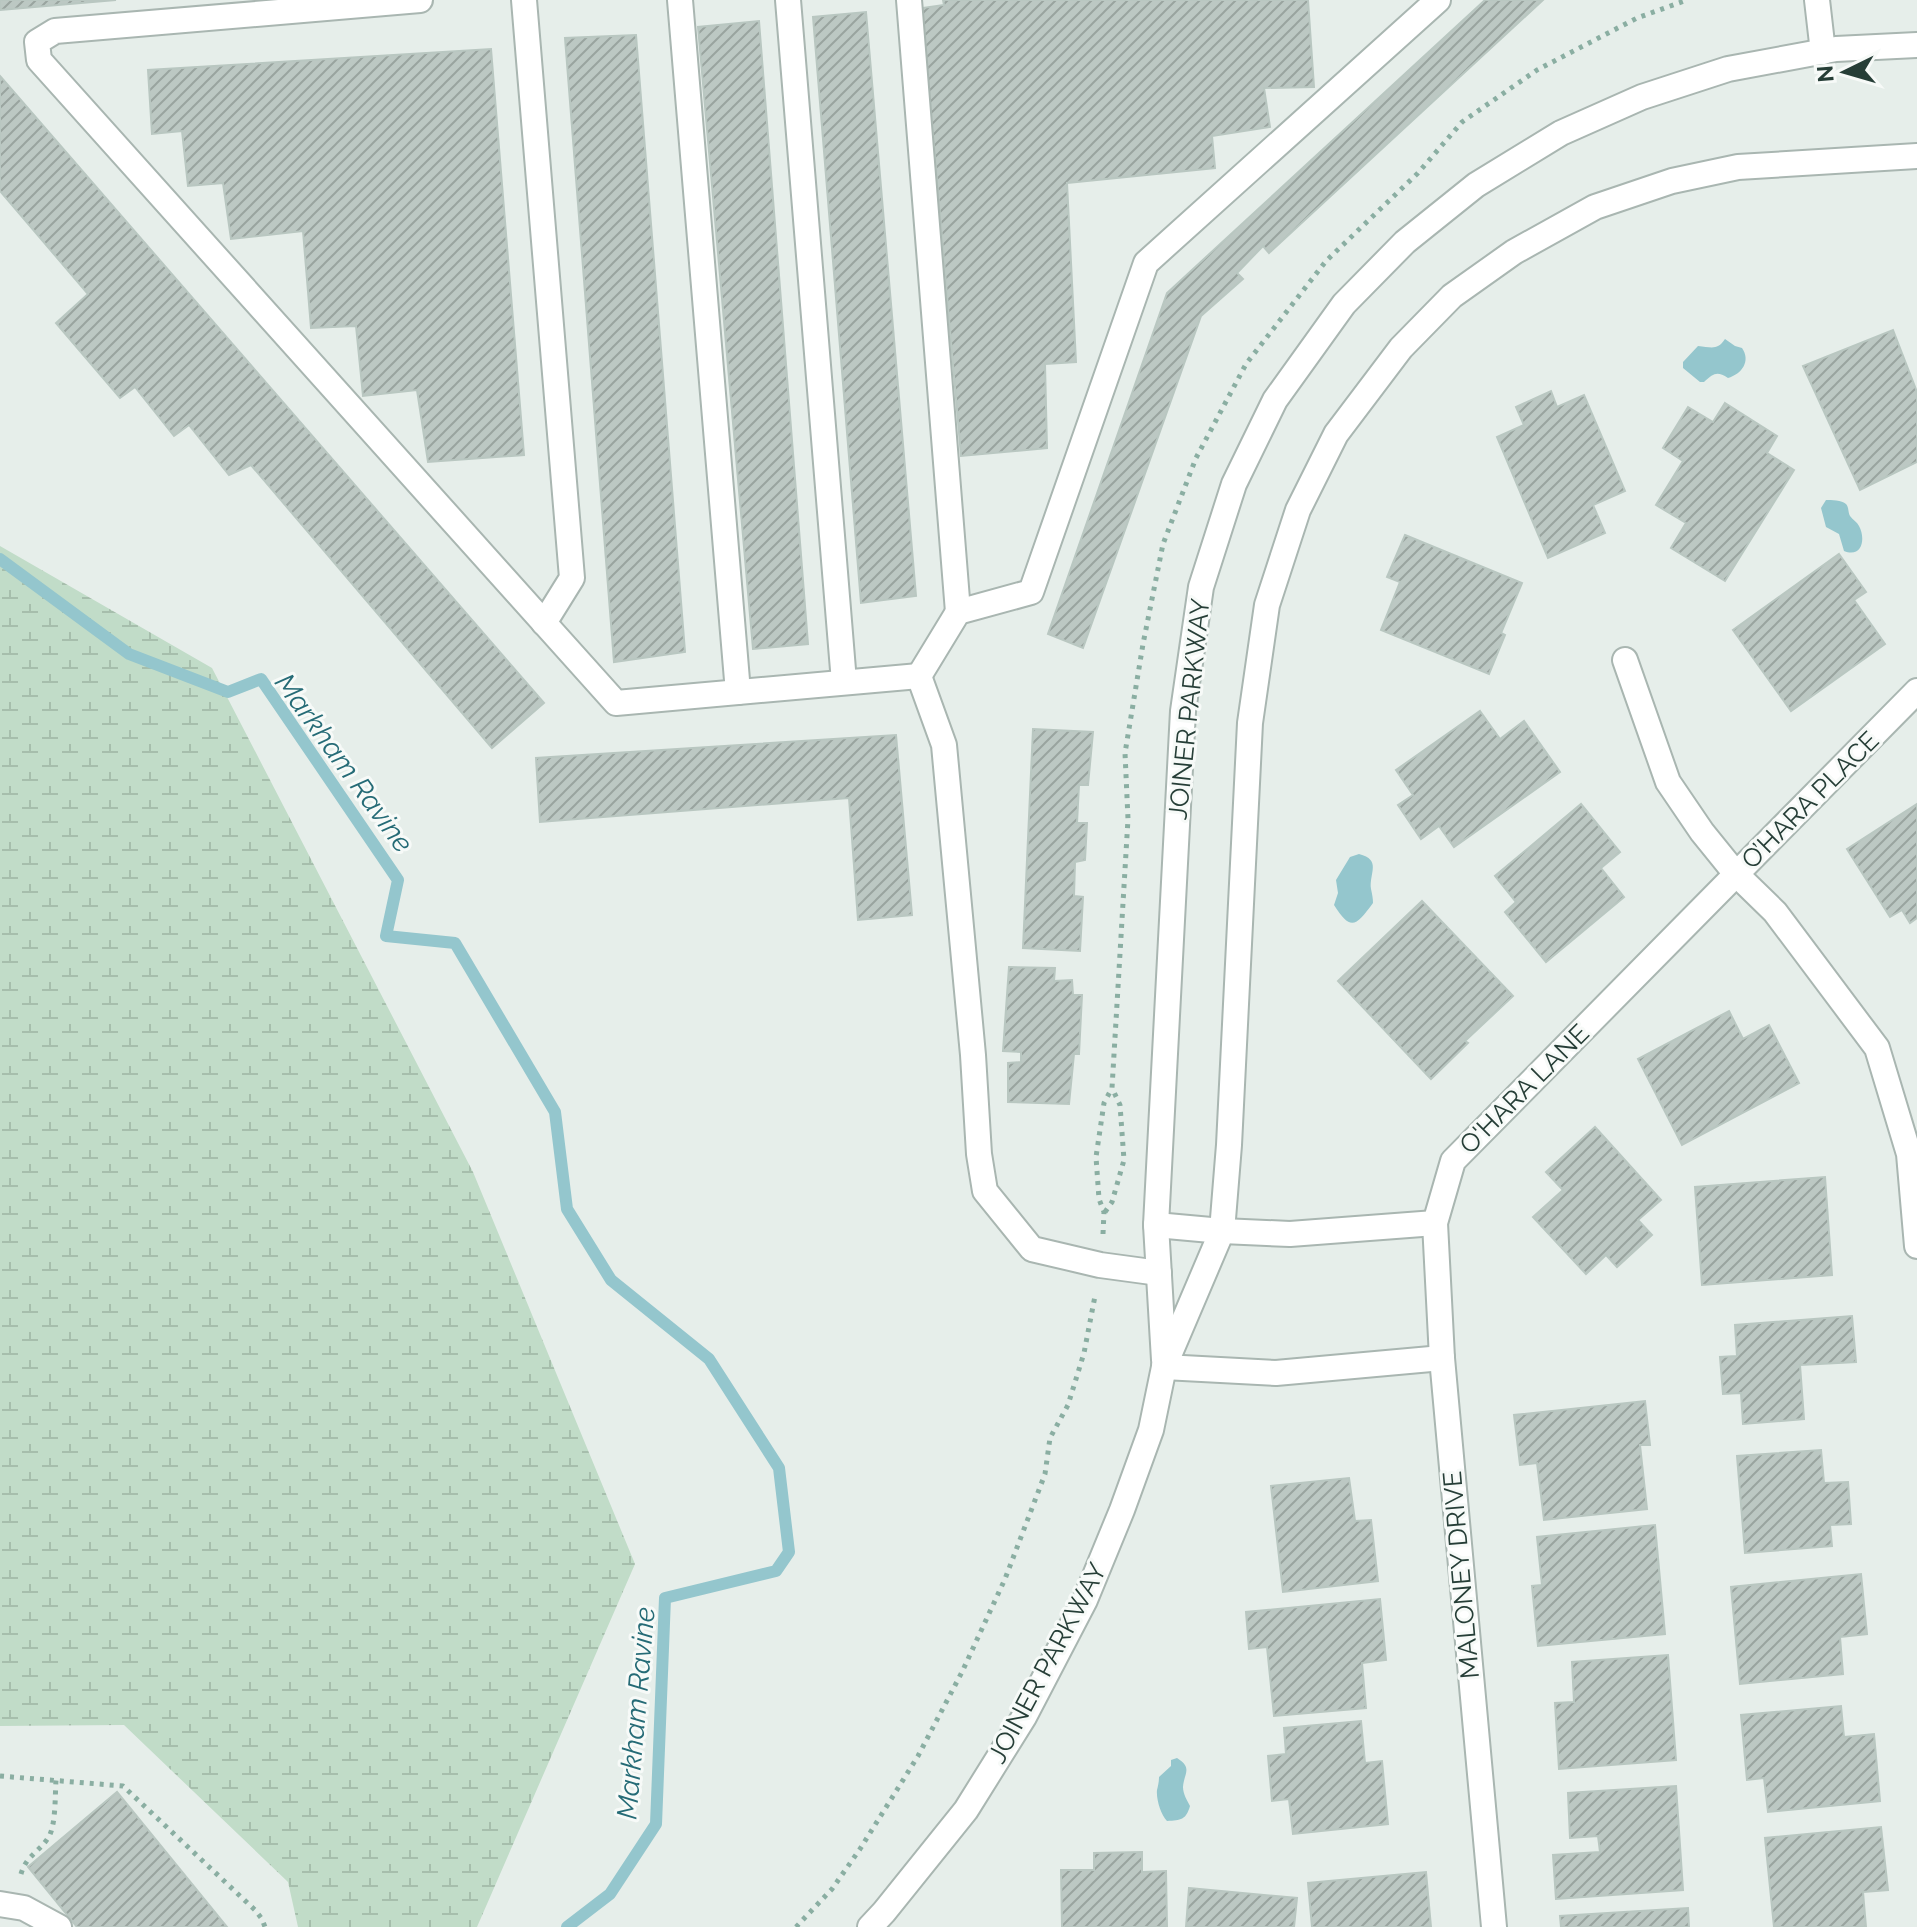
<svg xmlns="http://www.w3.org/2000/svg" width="1917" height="1927" font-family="Raleway,sans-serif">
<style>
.wetland{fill:url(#wetland-marsh)}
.water{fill:#94c6cd}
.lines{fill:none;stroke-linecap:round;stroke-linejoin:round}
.stream{stroke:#94c6cd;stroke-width:12}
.building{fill:url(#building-hatch);stroke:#b9c7c1;stroke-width:2}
.minor-casing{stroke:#a9b6b1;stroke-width:28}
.path{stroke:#8aaea2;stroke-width:5;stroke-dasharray:4 6;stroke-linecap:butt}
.minor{stroke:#fff;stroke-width:24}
.labels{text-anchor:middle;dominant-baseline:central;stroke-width:6;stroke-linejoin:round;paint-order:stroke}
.street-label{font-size:26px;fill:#263e37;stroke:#f7faf8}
.water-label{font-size:28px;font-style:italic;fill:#256b76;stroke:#f7faf8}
</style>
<defs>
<pattern id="wetland-marsh" width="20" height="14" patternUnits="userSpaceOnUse" patternTransform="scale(2)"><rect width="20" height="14" fill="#c1dcc8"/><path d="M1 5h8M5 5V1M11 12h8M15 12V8" fill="none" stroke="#a6beac"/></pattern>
<pattern id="building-hatch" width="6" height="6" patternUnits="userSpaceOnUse" patternTransform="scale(2)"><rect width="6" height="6" fill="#bcc8c3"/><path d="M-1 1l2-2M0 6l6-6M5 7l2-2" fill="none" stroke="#99a49f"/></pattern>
</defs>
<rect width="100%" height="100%" fill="#e6eeea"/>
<path class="wetland" d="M 0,546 L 212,668 L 473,1172 L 635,1564 L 477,1927 L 298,1927 L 288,1882 L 124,1725 L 0,1726 Z"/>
<g class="water">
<path d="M 1725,339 L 1735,346 L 1742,348 C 1751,361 1742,374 1728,378 C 1717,371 1714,373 1704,382 L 1700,382 L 1683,368 L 1683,362 L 1698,346 C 1711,347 1717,351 1725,339 Z"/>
<path d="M 1826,500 C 1831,500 1842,500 1846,504 C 1849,507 1848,513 1850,516 C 1853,520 1857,522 1859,526 C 1866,539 1862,558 1844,551 L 1839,534 L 1826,527 L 1821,508 Z"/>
<path d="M 1359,854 C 1382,860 1369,873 1371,889 C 1372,894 1373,898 1373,903 C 1356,926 1351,932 1334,905 L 1338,893 L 1336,880 L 1350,857 Z"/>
<path d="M 1177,1758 C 1193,1768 1184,1773 1183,1787 C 1183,1794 1187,1800 1190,1806 C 1186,1820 1181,1820 1167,1821 C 1161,1815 1156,1799 1157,1790 C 1158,1786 1159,1782 1159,1777 L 1171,1766 L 1171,1760 Z"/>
</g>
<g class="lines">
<path class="stream" d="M 0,559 L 129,654 L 228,692 L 261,679 L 398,880 L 386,936 L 455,943 L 555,1112 L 567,1209 L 611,1280 L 709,1359 L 779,1468 L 789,1552 L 776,1571 L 665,1598 L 656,1824 L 610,1894 L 567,1927"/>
</g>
<g class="building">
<path d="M 0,0 L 116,0 L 0,10 Z"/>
<path d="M 943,0 L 1308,0 L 1314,87 L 1264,88 L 1270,127 L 1212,136 L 1215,168 L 1067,183 L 1076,362 L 1045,364 L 1047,448 L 961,456 L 922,8 L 944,5 Z"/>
<path d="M 1485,0 L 1543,0 L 1269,253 L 1263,246 L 1237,273 L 1243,279 L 1201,316 L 1083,648 L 1048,634 L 1167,293 Z"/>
<path d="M 866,12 L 916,596 L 861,603 L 813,17 Z"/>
<path d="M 759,21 L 808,644 L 753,649 L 698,27 Z"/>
<path d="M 636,35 L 685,652 L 614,662 L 565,38 Z"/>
<path d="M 491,49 L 524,455 L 428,462 L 417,390 L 363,396 L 356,326 L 311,328 L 303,231 L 231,239 L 223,183 L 188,186 L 182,131 L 152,134 L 148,70 Z"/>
<path d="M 0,76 L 544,703 L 492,748 L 251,465 L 229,475 L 189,425 L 174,436 L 135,387 L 120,398 L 56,323 L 88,294 L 0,191 Z"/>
<path d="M 1893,330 L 1917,392 L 1917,462 L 1860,490 L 1803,366 Z"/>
<path d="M 1551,391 L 1557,407 L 1584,395 L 1625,491 L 1593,505 L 1605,533 L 1548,558 L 1497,437 L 1524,425 L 1516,407 Z"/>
<path d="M 1725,403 L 1777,436 L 1767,453 L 1794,470 L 1725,581 L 1671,548 L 1686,523 L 1656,505 L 1683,461 L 1663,448 L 1688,407 L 1713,422 Z"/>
<path d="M 1405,535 L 1522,583 L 1501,633 L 1505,635 L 1489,674 L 1381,630 L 1400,582 L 1387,577 Z"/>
<path d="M 1839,554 L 1866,592 L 1854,600 L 1885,644 L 1791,711 L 1733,630 Z"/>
<path d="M 1480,711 L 1500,739 L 1524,721 L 1560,772 L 1454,847 L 1439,826 L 1421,839 L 1398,805 L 1413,795 L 1396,770 Z"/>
<path d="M 1033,729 L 1093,732 L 1088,785 L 1079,785 L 1077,823 L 1087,823 L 1085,860 L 1075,862 L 1074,896 L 1083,897 L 1080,951 L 1023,948 Z"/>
<path d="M 896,735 L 912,915 L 858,920 L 849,798 L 540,822 L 536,758 Z"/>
<path d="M 1581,804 L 1620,852 L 1601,868 L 1624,897 L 1546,962 L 1505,912 L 1516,902 L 1495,876 Z"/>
<path d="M 1917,804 L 1917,918 L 1910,923 L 1902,910 L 1890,917 L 1847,849 Z"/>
<path d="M 1422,901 L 1513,996 L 1465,1041 L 1468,1043 L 1431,1079 L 1338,981 Z"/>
<path d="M 1009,967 L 1055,968 L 1054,981 L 1072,980 L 1073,995 L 1082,995 L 1079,1054 L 1074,1054 L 1069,1104 L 1008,1102 L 1008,1063 L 1021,1062 L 1021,1052 L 1003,1051 Z"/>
<path d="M 1729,1011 L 1743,1039 L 1769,1025 L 1799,1083 L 1682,1145 L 1638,1059 Z"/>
<path d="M 1595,1127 L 1661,1200 L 1638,1220 L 1652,1235 L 1617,1267 L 1606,1255 L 1586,1274 L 1533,1217 L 1563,1190 L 1546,1172 Z"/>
<path d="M 1825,1177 L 1832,1275 L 1702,1285 L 1695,1187 Z"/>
<path d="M 1852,1316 L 1856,1362 L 1800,1365 L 1804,1419 L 1743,1424 L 1741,1393 L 1723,1394 L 1720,1357 L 1737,1356 L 1735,1325 Z"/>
<path d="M 1645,1401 L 1650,1445 L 1640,1445 L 1647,1509 L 1544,1520 L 1537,1463 L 1520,1465 L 1514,1415 Z"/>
<path d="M 1821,1450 L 1824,1483 L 1848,1482 L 1851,1524 L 1830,1525 L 1832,1546 L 1745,1553 L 1737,1456 Z"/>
<path d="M 1349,1478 L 1355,1521 L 1371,1520 L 1378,1581 L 1283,1592 L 1271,1486 Z"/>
<path d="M 1655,1525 L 1665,1634 L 1538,1646 L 1532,1586 L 1542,1585 L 1537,1537 Z"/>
<path d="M 1861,1574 L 1867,1634 L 1840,1637 L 1843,1674 L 1740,1684 L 1731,1587 Z"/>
<path d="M 1380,1599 L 1386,1660 L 1362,1663 L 1366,1708 L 1274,1716 L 1267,1647 L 1249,1649 L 1246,1612 Z"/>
<path d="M 1668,1655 L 1676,1760 L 1559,1769 L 1555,1703 L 1574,1702 L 1572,1662 Z"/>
<path d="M 1841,1706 L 1844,1737 L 1874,1734 L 1880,1801 L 1768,1812 L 1764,1778 L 1747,1780 L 1741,1715 Z"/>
<path d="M 1361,1721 L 1365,1763 L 1382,1761 L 1388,1824 L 1293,1834 L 1289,1799 L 1272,1801 L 1268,1756 L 1286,1754 L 1284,1728 Z"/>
<path d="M 1676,1786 L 1683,1890 L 1556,1899 L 1553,1855 L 1600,1852 L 1598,1836 L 1570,1838 L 1568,1793 Z"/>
<path d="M 117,1792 L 227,1927 L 77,1927 L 28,1867 Z"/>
<path d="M 1881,1827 L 1888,1890 L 1863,1892 L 1866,1927 L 1774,1927 L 1765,1838 Z"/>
<path d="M 1142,1852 L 1142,1872 L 1166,1871 L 1167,1927 L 1062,1927 L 1061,1870 L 1094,1870 L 1094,1853 Z"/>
<path d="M 1426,1872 L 1431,1927 L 1312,1927 L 1308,1883 Z"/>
<path d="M 1189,1888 L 1297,1898 L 1294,1927 L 1186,1927 Z"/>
<path d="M 1688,1908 L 1689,1927 L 1561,1927 L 1560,1916 Z"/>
</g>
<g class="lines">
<g class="minor-casing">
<g id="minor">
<path d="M 420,0 L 55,31 L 37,42 L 39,60 L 616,703 L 919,676"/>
<path d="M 524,0 L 572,578 L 544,623"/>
<path d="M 680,0 L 738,692"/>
<path d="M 788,0 L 844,682"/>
<path d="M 909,0 L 958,612"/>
<path d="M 1817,0 L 1823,52"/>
<path d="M 1625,660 L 1668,782 L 1702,832 L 1736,874 L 1775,912 L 1877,1048 L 1909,1154 L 1917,1246"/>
<path d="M 919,676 L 958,612 L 1031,592 L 1146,263 L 1438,0"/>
<path d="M 919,676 L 944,745 L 973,1055 L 979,1154 L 985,1191 L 1032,1249 L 1100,1265 L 1159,1273"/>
<path d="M 1156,1225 L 1222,1231 L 1290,1234 L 1435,1223"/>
<path d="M 1164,1360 L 1156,1225 L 1183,711 L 1201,587 L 1234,484 L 1275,400 L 1344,304 L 1405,242 L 1476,185 L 1561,133 L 1642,97 L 1728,69 L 1836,49 L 1917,45"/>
<path d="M 1164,1367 L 1276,1373 L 1442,1358"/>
<path d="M 0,1904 L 24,1908 L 59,1927"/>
<path d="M 870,1927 L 884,1912 L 966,1810 L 1024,1717 L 1085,1600 L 1122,1510 L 1151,1430 L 1164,1367 L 1222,1231 L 1229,1145 L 1250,723 L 1267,605 L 1298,510 L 1336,434 L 1401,348 L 1452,296 L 1514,252 L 1595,207 L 1672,181 L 1738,167 L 1917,156"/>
<path d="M 1494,1927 L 1442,1358 L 1435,1223 L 1453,1161 L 1917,691"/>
</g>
</g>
<g class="path">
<path d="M 1105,1212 L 1112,1202 L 1124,1160 L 1120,1105 L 1112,1088"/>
<path d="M 1103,1234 L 1104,1212 L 1099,1199 L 1096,1157 L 1104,1103 L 1112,1088 L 1128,819 L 1125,753 L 1143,644 L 1163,544 L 1196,458 L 1246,364 L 1326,261 L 1418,173 L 1462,122 L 1537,70 L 1637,18 L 1687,0"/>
<path d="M 0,1776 L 123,1786 L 255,1910 L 262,1919 L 265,1927"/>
<path d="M 21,1874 C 26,1856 39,1852 48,1838 C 56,1827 55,1795 56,1780"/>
<path d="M 796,1927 L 832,1889 L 860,1849 L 918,1756 L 962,1672 L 1005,1579 L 1045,1474 L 1050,1438 L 1068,1405 L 1084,1353 L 1095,1296"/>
</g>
<use href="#minor" class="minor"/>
</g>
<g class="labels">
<g class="street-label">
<text transform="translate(1189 709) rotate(-84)">JOINER PARKWAY</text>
<text transform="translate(1810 800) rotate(-45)">O’HARA PLACE</text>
<text transform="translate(1524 1089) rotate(-45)">O'HARA LANE</text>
<text transform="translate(1461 1575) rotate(-95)">MALONEY DRIVE</text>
<text transform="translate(1047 1663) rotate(-62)">JOINER PARKWAY</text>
</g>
<g class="water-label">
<text transform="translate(344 763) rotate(54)">Markham Ravine</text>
<text transform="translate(636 1713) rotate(-85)">Markham Ravine</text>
</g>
</g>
<g transform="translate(1845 72) rotate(265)" stroke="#f7faf8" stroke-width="6" paint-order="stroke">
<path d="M0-6L14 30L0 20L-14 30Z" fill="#263e37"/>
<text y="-12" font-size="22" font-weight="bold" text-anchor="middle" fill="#263e37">N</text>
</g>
</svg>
